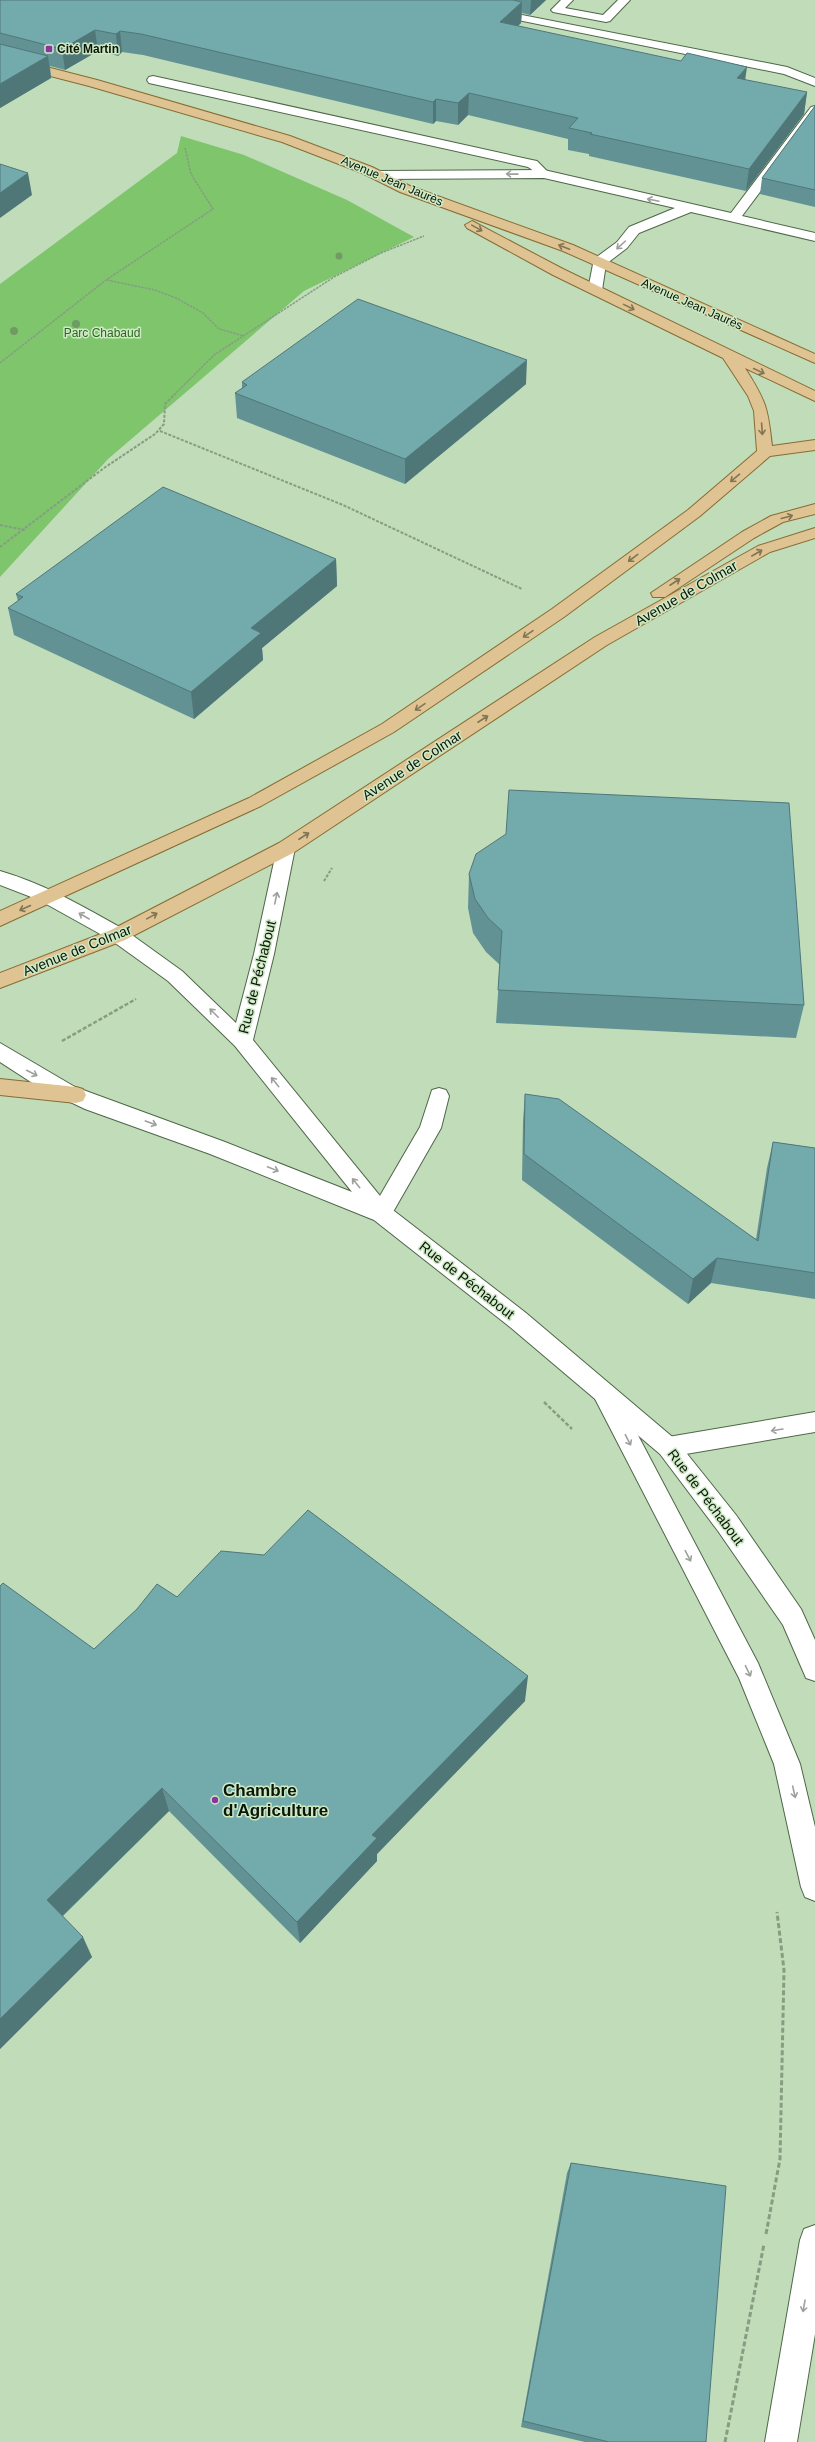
<svg xmlns="http://www.w3.org/2000/svg" width="815" height="2442" font-family="Helvetica,sans-serif">
<style>
.green{fill:#7ec56c}
.lines{fill:none;stroke-linecap:round;stroke-linejoin:round}
.service-casing{stroke:#4e6748;stroke-width:2}
.minor-casing{stroke:#4e6748;stroke-width:2}
.tertiary-casing{stroke:#4e6748;stroke-width:2}
.primary-casing{stroke:#866c33;stroke-width:2}
.path-far3{stroke:#869d81;stroke-width:1.5;stroke-dasharray:2.5 1;stroke-linecap:butt}
.path-far2{stroke:#869d81;stroke-width:2;stroke-dasharray:3 1.5;stroke-linecap:butt}
.path-far1{stroke:#869d81;stroke-width:2.5;stroke-dasharray:4 2;stroke-linecap:butt}
.path{stroke:#869d81;stroke-width:3;stroke-dasharray:5 2.5;stroke-linecap:butt}
.service{fill:#fff;fill-rule:evenodd}
.minor{fill:#fff;fill-rule:evenodd}
.tertiary{fill:#fff;fill-rule:evenodd}
.primary{fill:#dfc392;fill-rule:evenodd}
.tree{fill:#709b64}
.wall{fill:#639294}
.shaded-wall{fill:#507778}
.building{fill:#73aaac;stroke:#507778}
.oneway{stroke:#9da19c}
.oneway2{stroke:#807554}
.poi-dot{fill:#8b339f;stroke:#cdeac5;stroke-width:1.5}
.labels{text-anchor:middle;dominant-baseline:central;stroke-width:3;stroke-linejoin:round;paint-order:stroke}
.far-poi-label{font-size:12px;font-weight:bold;fill:#0b1508;stroke:#cdeac5;text-anchor:start}
.far-street-label{font-size:12px;fill:#0b1508;stroke:#cdeac5}
.far-park-label{font-size:12px;fill:#2f661f;stroke:#cdeac5}
.street-label{font-size:14px;fill:#0b1508;stroke:#cdeac5}
.near-poi-label{font-size:17px;font-weight:bold;fill:#0b1508;stroke:#cdeac5;text-anchor:start}
</style>
<rect width="100%" height="100%" fill="#c0dcb9"/>
<path class="green" d="M 181,136 L 244,155 L 347,200 L 414,237 L 304,291 L 108,459 L 0,577 L 0,284 L 177,153 Z"/>
<g class="lines">
<g class="service-casing">
<g id="service">
<path d="M 561,0 L 573,0 L 565,8 L 603,15 L 618,0 L 630,0 L 610,21 L 606,22 L 553,12 L 551,10 Z"/>
<path d="M 153,76 L 532,160 L 537,161 L 550,174 L 544,178 L 528,167 L 149,83 L 147,80 L 149,77 Z"/>
<path d="M 439,1088 L 446,1090 L 449,1096 L 441,1128 L 389,1219 L 381,1222 L 373,1219 L 370,1213 L 420,1127 L 432,1090 Z"/>
<path d="M 815,1412 L 815,1432 L 668,1457 L 660,1454 L 656,1447 L 660,1440 L 668,1437 Z"/>
</g>
</g>
<g class="minor-casing">
<g id="minor">
<path d="M 492,9 L 787,67 L 815,78 L 815,86 L 784,74 L 488,14 L 488,10 Z"/>
<path d="M 815,106 L 815,118 L 742,216 L 815,233 L 815,241 L 691,212 L 639,233 L 627,248 L 606,264 L 602,290 L 595,294 L 588,290 L 594,259 L 617,242 L 629,227 L 675,208 L 544,178 L 377,179 L 371,175 L 377,171 L 544,170 L 731,213 L 811,107 Z"/>
<path d="M 0,871 C 45,884 84,907 125,930 L 128,935 L 125,940 L 118,942 L 111,940 L 39,900 L 0,885 Z"/>
<path d="M 604,1383 L 612,1386 L 758,1663 L 800,1764 L 815,1827 L 815,1901 L 805,1897 L 801,1887 L 774,1764 L 739,1678 L 592,1393 L 596,1386 Z"/>
<path d="M 815,2225 L 815,2334 L 797,2442 L 765,2442 L 800,2240 L 804,2229 Z"/>
</g>
</g>
<g class="tertiary-casing">
<path id="tertiary" d="M 286,842 L 293,843 L 295,848 L 274,954 L 253,1040 L 389,1207 L 526,1313 L 676,1440 L 736,1515 L 801,1609 L 815,1640 L 815,1681 L 806,1678 L 783,1625 L 718,1531 L 660,1454 L 510,1327 L 374,1220 L 210,1154 L 85,1109 L 37,1086 L 0,1062 L 0,1043 L 75,1087 L 225,1142 L 352,1192 L 235,1046 L 168,981 L 111,940 L 108,935 L 111,930 L 118,928 L 125,930 L 182,971 L 236,1023 L 254,954 L 277,848 L 279,843 Z"/>
</g>
<g class="primary-casing">
<g id="primary">
<path d="M 0,55 L 97,80 L 290,136 L 372,167 L 410,186 L 573,245 L 815,354 L 815,363 L 563,251 L 400,192 L 362,173 L 282,142 L 89,86 L 0,63 Z"/>
<path d="M 472,221 L 563,269 L 815,391 L 815,401 L 745,368 C 766,401 768,408 772,446 L 815,440 L 815,450 L 770,456 L 700,516 L 564,617 L 394,732 L 261,806 L 0,926 L 0,911 L 249,798 L 382,724 L 552,609 L 688,510 L 757,451 L 754,411 L 748,396 L 723,358 L 553,275 L 467,228 L 465,225 Z"/>
<path d="M 815,504 L 815,514 L 783,522 L 754,538 L 665,597 L 653,597 L 651,593 L 742,532 L 771,516 Z"/>
<path d="M 815,528 L 815,538 L 770,552 L 607,645 L 293,853 L 125,940 L 0,988 L 0,973 L 111,930 L 279,843 L 595,637 L 758,546 Z"/>
<path d="M 0,1079 L 76,1087 L 83,1089 L 86,1095 L 83,1101 L 76,1103 L 0,1095 Z"/>
</g>
</g>
<g class="path-far3">
<path d="M 107,280 L 155,290 L 176,298 L 203,313 L 219,329 L 244,336"/>
<path d="M 0,363 L 106,280 L 213,209 L 191,174 L 185,148"/>
<path d="M 174,395 L 214,355 L 334,277 L 381,253 L 424,236"/>
</g>
<g class="path-far2">
<path d="M 160,431 L 343,505 L 522,589"/>
<path d="M 0,525 L 25,530"/>
<path d="M 0,547 L 104,468 L 155,434 L 164,424 L 165,404 L 175,394"/>
<path d="M 324,881 L 332,868"/>
</g>
<g class="path-far1">
<path d="M 62,1041 L 136,999"/>
<path d="M 544,1402 L 572,1429"/>
</g>
<g class="path">
<path d="M 766,2234 L 780,2159 L 784,1970 L 777,1912"/>
<path d="M 725,2442 L 764,2244"/>
</g>
<use href="#service" class="service"/>
<use href="#minor" class="minor"/>
<use href="#tertiary" class="tertiary"/>
<use href="#primary" class="primary"/>
</g>
<g class="tree">
<circle cx="339" cy="256" r="3.5"/>
<circle cx="76" cy="324" r="4"/>
<circle cx="14" cy="331" r="4"/>
</g>
<g class="wall">
<path d="M 0,0 L 546,0 L 530,15 L 522,13 L 521,23 L 518,26 L 746,80 L 807,92 L 804,114 L 746,191 L 589,156 L 589,154 L 568,150 L 568,139 L 468,115 L 458,125 L 436,121 L 433,124 L 143,55 L 122,52 L 118,56 L 98,51 L 65,70 L 50,66 L 51,78 L 0,108 Z"/>
<path d="M 815,106 L 815,207 L 760,194 L 762,178 Z"/>
<path d="M 242,382 L 526,384 L 405,484 L 237,418 L 235,393 L 242,388 Z"/>
<path d="M 336,559 L 337,586 L 262,648 L 263,660 L 194,719 L 14,635 L 8,608 L 18,601 L 16,594 Z"/>
<path d="M 469,874 L 804,1005 L 796,1038 L 496,1023 L 500,965 L 486,952 L 473,933 L 468,908 Z"/>
<path d="M 525,1094 L 756,1239 L 767,1168 L 773,1142 L 815,1148 L 815,1299 L 711,1283 L 688,1304 L 522,1180 L 523,1121 Z"/>
<path d="M 177,1597 L 525,1701 L 377,1854 L 377,1861 L 300,1943 L 169,1811 L 63,1916 L 92,1957 L 0,2049 L 94,1649 Z"/>
<path d="M 571,2163 L 706,2442 L 585,2442 L 521,2427 L 567,2173 Z"/>
</g>
<g class="shaded-wall">
<path d="M 531,0 L 546,0 L 530,15 Z"/>
<path d="M 522,2 L 521,23 L 499,43 L 500,22 Z"/>
<path d="M 95,30 L 98,51 L 65,70 L 62,49 Z"/>
<path d="M 120,31 L 122,52 L 118,56 L 116,34 Z"/>
<path d="M 48,56 L 51,78 L 0,108 L 0,84 Z"/>
<path d="M 747,67 L 744,88 L 737,78 Z"/>
<path d="M 807,92 L 804,114 L 746,191 L 749,169 Z"/>
<path d="M 469,93 L 468,115 L 458,125 L 458,103 Z"/>
<path d="M 436,99 L 436,121 L 433,124 L 433,102 Z"/>
<path d="M 28,173 L 32,195 L 0,218 L 0,193 Z"/>
<path d="M 527,360 L 526,384 L 405,484 L 405,459 Z"/>
<path d="M 336,559 L 337,586 L 262,648 L 263,660 L 194,719 L 191,692 L 251,628 Z"/>
<path d="M 717,1258 L 711,1283 L 688,1304 L 693,1279 Z"/>
<path d="M 528,1676 L 525,1701 L 377,1854 L 377,1861 L 300,1943 L 297,1922 L 372,1835 Z"/>
<path d="M 162,1788 L 169,1811 L 57,1921 L 47,1900 Z"/>
<path d="M 83,1937 L 92,1957 L 0,2049 L 0,2019 Z"/>
</g>
<g class="building">
<path d="M 0,0 L 513,0 L 522,2 L 500,22 L 681,61 L 687,53 L 747,67 L 737,78 L 807,92 L 749,169 L 590,134 L 592,133 L 569,128 L 578,118 L 469,93 L 458,103 L 436,99 L 433,102 L 141,34 L 120,31 L 116,34 L 95,30 L 62,49 L 0,33 Z"/>
<path d="M 0,44 L 48,56 L 0,84 Z"/>
<path d="M 815,106 L 815,190 L 762,178 Z"/>
<path d="M 0,164 L 28,173 L 0,193 Z"/>
<path d="M 358,299 L 527,360 L 405,459 L 235,393 L 247,385 L 242,382 Z"/>
<path d="M 163,487 L 336,559 L 251,628 L 261,633 L 191,692 L 8,608 L 23,597 L 16,594 Z"/>
<path d="M 509,790 L 789,803 L 804,1005 L 498,990 L 502,931 L 488,918 L 475,899 L 469,874 L 476,854 L 506,834 Z"/>
<path d="M 525,1094 L 559,1099 L 758,1241 L 773,1142 L 815,1148 L 815,1273 L 717,1258 L 693,1279 L 524,1154 Z"/>
<path d="M 308,1510 L 528,1676 L 372,1835 L 377,1838 L 297,1922 L 162,1788 L 47,1900 L 83,1937 L 0,2019 L 0,1586 L 3,1583 L 94,1649 L 137,1609 L 157,1584 L 177,1597 L 221,1551 L 264,1555 Z"/>
<path d="M 571,2163 L 726,2186 L 706,2442 L 609,2442 L 523,2421 Z"/>
</g>
<defs><path id="oneway-shaft" d="M-6 0H5M1.5-3L5.5 0L1.5 3" fill="none" stroke-width="1.6" stroke-linecap="round" stroke-linejoin="round"/></defs>
<g class="oneway">
<use href="#oneway-shaft" transform="translate(512 174) rotate(-179)"/>
<use href="#oneway-shaft" transform="translate(653 200) rotate(-168)"/>
<use href="#oneway-shaft" transform="translate(621 245) rotate(138)"/>
<use href="#oneway-shaft" transform="translate(276 898) rotate(-78)"/>
<use href="#oneway-shaft" transform="translate(84 916) rotate(-150)"/>
<use href="#oneway-shaft" transform="translate(214 1013) rotate(-135)"/>
<use href="#oneway-shaft" transform="translate(32 1073) rotate(27)"/>
<use href="#oneway-shaft" transform="translate(275 1082) rotate(-129)"/>
<use href="#oneway-shaft" transform="translate(151 1123) rotate(20)"/>
<use href="#oneway-shaft" transform="translate(273 1169) rotate(22)"/>
<use href="#oneway-shaft" transform="translate(356 1183) rotate(-129)"/>
<use href="#oneway-shaft" transform="translate(777 1430) rotate(171)"/>
<use href="#oneway-shaft" transform="translate(628 1440) rotate(63)"/>
<use href="#oneway-shaft" transform="translate(688 1556) rotate(62)"/>
<use href="#oneway-shaft" transform="translate(748 1671) rotate(64)"/>
<use href="#oneway-shaft" transform="translate(794 1792) rotate(77)"/>
<use href="#oneway-shaft" transform="translate(804 2306) rotate(100)"/>
</g>
<g class="oneway2">
<use href="#oneway-shaft" transform="translate(477 228) rotate(29)"/>
<use href="#oneway-shaft" transform="translate(564 247) rotate(-159)"/>
<use href="#oneway-shaft" transform="translate(629 307) rotate(26)"/>
<use href="#oneway-shaft" transform="translate(759 371) rotate(25)"/>
<use href="#oneway-shaft" transform="translate(762 429) rotate(86)"/>
<use href="#oneway-shaft" transform="translate(735 478) rotate(140)"/>
<use href="#oneway-shaft" transform="translate(787 517) rotate(-15)"/>
<use href="#oneway-shaft" transform="translate(757 553) rotate(-30)"/>
<use href="#oneway-shaft" transform="translate(633 558) rotate(143)"/>
<use href="#oneway-shaft" transform="translate(675 582) rotate(-33)"/>
<use href="#oneway-shaft" transform="translate(528 634) rotate(146)"/>
<use href="#oneway-shaft" transform="translate(420 707) rotate(146)"/>
<use href="#oneway-shaft" transform="translate(483 719) rotate(-33)"/>
<use href="#oneway-shaft" transform="translate(304 836) rotate(-33)"/>
<use href="#oneway-shaft" transform="translate(25 908) rotate(156)"/>
<use href="#oneway-shaft" transform="translate(152 916) rotate(-29)"/>
</g>
<g class="poi-dot">
<rect x="45" y="45" width="8" height="8" rx="2"/>
<circle cx="215" cy="1800" r="4"/>
</g>
<g class="labels">
<g class="far-poi-label">
<text x="57" y="49">Cité Martin</text>
</g>
<g class="far-street-label">
<text transform="translate(392 181) rotate(23)">Avenue Jean Jaurès</text>
<text transform="translate(692 304) rotate(24)">Avenue Jean Jaurès</text>
</g>
<g class="far-park-label">
<text x="102" y="333">Parc Chabaud</text>
</g>
<g class="street-label">
<text transform="translate(686 593) rotate(-30)">Avenue de Colmar</text>
<text transform="translate(412 765) rotate(-33)">Avenue de Colmar</text>
<text transform="translate(77 950) rotate(-22)">Avenue de Colmar</text>
<text transform="translate(257 977) rotate(-76)">Rue de Péchabout</text>
<text transform="translate(467 1280) rotate(38)">Rue de Péchabout</text>
<text transform="translate(706 1497) rotate(53)">Rue de Péchabout</text>
</g>
<g class="near-poi-label">
<text x="223" y="1790">Chambre<tspan x="223" dy="20">d'Agriculture</tspan></text>
</g>
</g>
</svg>
